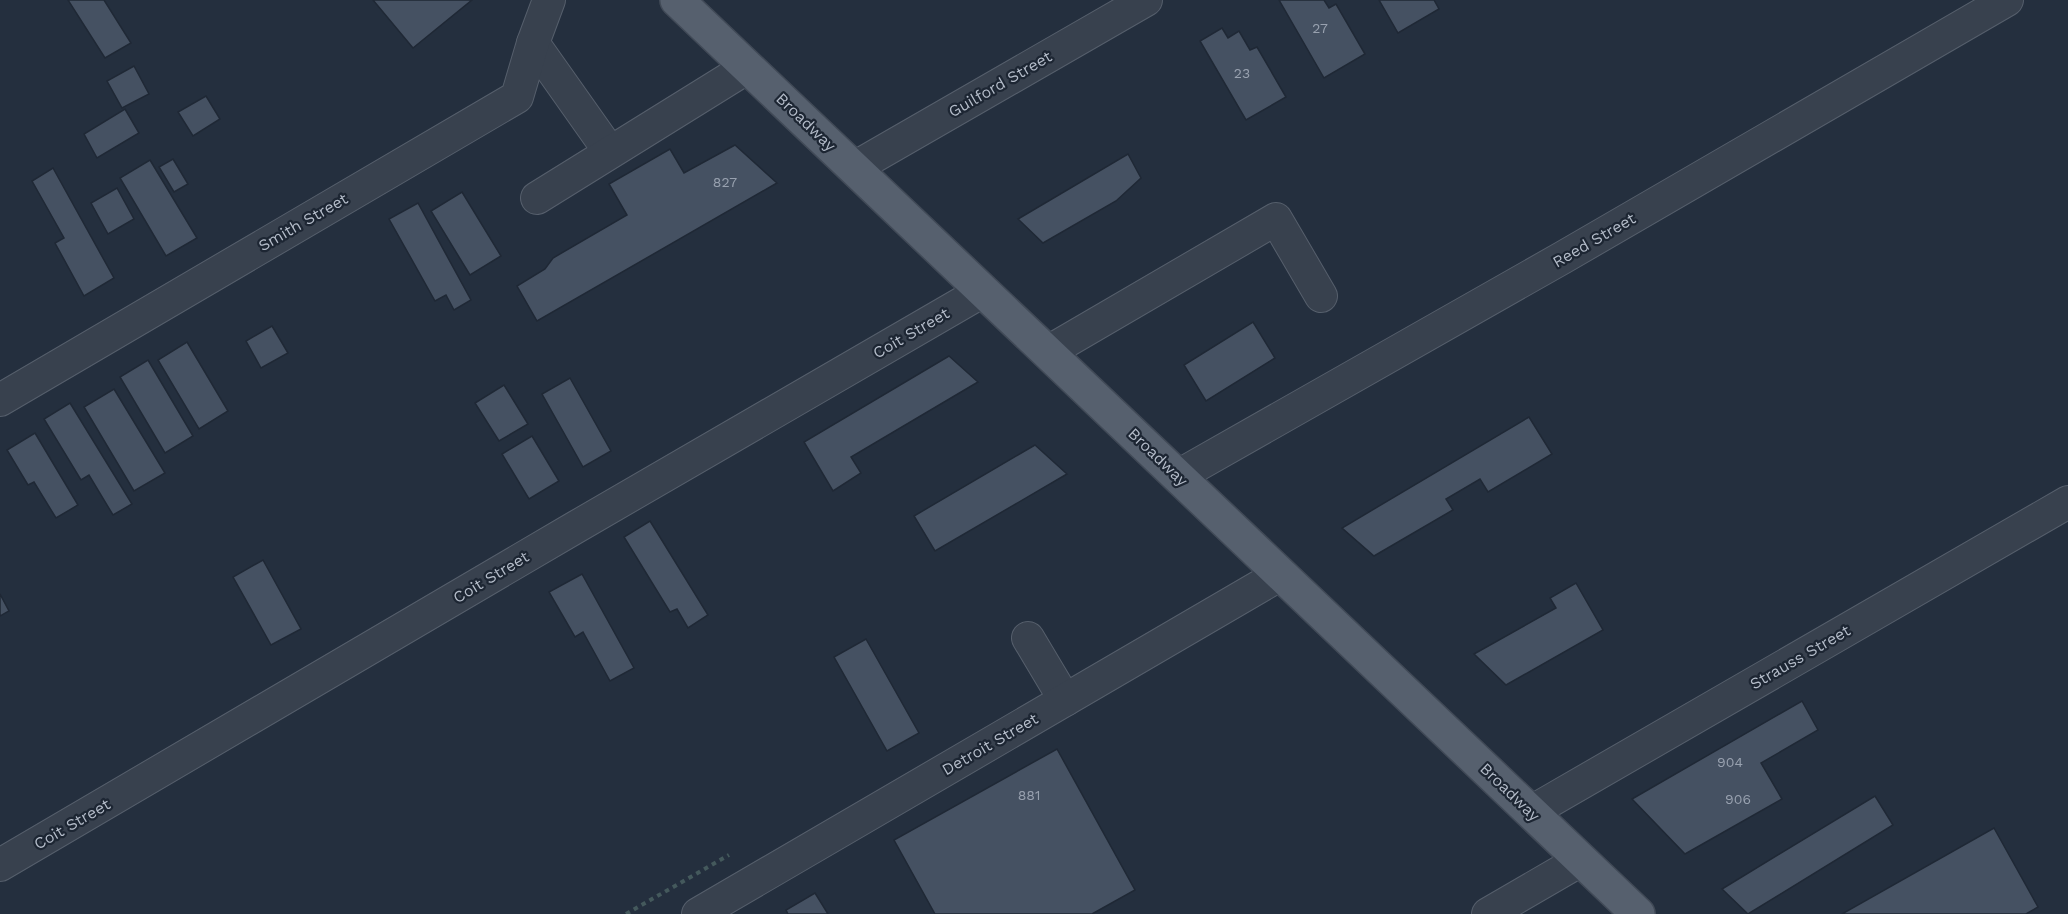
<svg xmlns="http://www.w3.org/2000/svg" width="2068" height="914" font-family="'Work Sans',sans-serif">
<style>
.building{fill:#455162;stroke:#1f2835;stroke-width:1.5}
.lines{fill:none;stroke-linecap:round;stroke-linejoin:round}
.minor-casing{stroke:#565f6c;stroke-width:34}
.major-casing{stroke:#414a57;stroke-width:36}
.path{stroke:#44595c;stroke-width:4;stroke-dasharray:4.5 4.5;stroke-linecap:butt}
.minor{stroke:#38414e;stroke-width:32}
.major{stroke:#56606e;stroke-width:33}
.labels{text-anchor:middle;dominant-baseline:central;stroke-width:4.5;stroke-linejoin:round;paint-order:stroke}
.number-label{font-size:14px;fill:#98a1af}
.street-label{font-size:16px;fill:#b4bcc9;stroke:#1d2633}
</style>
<rect width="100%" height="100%" fill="#242f3e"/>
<g class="building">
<path d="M 68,0 L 104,0 L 131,43 L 105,58 Z"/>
<path d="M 373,0 L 472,0 L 413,48 Z"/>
<path d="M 1279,0 L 1324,0 L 1329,8 L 1336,4 L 1365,54 L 1324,78 Z"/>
<path d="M 1379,0 L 1434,0 L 1439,9 L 1398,33 Z"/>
<path d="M 1222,28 L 1228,38 L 1239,31 L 1250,50 L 1257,47 L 1286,97 L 1246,120 L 1200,41 Z"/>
<path d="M 134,66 L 149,94 L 122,108 L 107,81 Z"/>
<path d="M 206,96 L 220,119 L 193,136 L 178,112 Z"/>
<path d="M 125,109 L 139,133 L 97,158 L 84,134 Z"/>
<path d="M 735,145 L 777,183 L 537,321 L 517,286 L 545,269 L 553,258 L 627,215 L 609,184 L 670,149 L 684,173 Z"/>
<path d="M 1128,154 L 1141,178 L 1116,201 L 1043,243 L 1018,219 Z"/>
<path d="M 173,159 L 188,184 L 174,192 L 159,167 Z"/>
<path d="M 150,160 L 197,238 L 166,256 L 120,178 Z"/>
<path d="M 53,168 L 114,278 L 84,296 L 55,243 L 64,238 L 32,181 Z"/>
<path d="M 117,188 L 134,219 L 108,234 L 91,203 Z"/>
<path d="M 462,192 L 501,256 L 470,275 L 431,211 Z"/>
<path d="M 418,203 L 471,300 L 454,310 L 446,295 L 435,301 L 389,219 Z"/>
<path d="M 1253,322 L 1275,358 L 1206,401 L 1184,365 Z"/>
<path d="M 272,326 L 288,353 L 261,368 L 246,341 Z"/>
<path d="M 187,342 L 228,411 L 199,429 L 158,360 Z"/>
<path d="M 949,356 L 978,382 L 851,457 L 861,473 L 833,491 L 804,442 Z"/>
<path d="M 148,360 L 193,436 L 165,453 L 120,377 Z"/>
<path d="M 570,378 L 611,451 L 583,467 L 542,394 Z"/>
<path d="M 504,385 L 528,424 L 499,441 L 475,403 Z"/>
<path d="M 114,389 L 165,473 L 134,491 L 84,407 Z"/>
<path d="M 70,403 L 132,504 L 113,515 L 89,475 L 81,480 L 44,419 Z"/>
<path d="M 1529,417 L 1552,454 L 1488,492 L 1480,479 L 1446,499 L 1453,510 L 1374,556 L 1342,528 Z"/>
<path d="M 35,433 L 78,505 L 56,518 L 34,482 L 28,485 L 7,450 Z"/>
<path d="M 532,436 L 559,481 L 529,499 L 502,454 Z"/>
<path d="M 1035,445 L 1067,474 L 935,551 L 914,516 Z"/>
<path d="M 650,521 L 708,615 L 688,628 L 677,609 L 670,612 L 624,537 Z"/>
<path d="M 263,560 L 301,629 L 271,645 L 233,577 Z"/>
<path d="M 582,574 L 634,668 L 610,681 L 583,632 L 575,637 L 549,592 Z"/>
<path d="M 1576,583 L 1603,630 L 1506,685 L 1474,654 L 1556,608 L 1550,598 Z"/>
<path d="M 0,594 L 9,611 L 0,616 Z"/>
<path d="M 866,639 L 919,733 L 887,751 L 834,657 Z"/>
<path d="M 1802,701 L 1818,730 L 1761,763 L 1782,799 L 1685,854 L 1632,799 Z"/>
<path d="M 1057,749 L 1135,890 L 1092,914 L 935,914 L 894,840 Z"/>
<path d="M 1875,796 L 1893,825 L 1748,914 L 1722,889 Z"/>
<path d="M 1994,828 L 2038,907 L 2026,914 L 1842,914 Z"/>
<path d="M 815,893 L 828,914 L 788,914 L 786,910 Z"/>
</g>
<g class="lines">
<g class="minor-casing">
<g id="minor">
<path d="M 533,43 L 610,152"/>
<path d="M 854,168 L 1146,0"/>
<path d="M 537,198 L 748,67"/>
<path d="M 1048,352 L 1276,219 L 1321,296"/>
<path d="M 0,400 L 517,97 L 533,43 L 549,0"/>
<path d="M 1178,476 L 1562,258 L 2007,0"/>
<path d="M 1028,638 L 1065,700"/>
<path d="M 1531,812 L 2068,502"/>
<path d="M 0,865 L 576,527 L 983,291"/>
<path d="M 698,914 L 1281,574"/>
<path d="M 1488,914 L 1581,860"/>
</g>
</g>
<g class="major-casing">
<path id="major" d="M 677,0 L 1638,914"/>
</g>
<path class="path" d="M 626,914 L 729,855"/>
<use href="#minor" class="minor"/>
<use href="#major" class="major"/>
</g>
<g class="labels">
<g class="number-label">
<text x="1320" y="28">27</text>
<text x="1242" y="73">23</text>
<text x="725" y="182">827</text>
<text x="1730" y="762">904</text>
<text x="1029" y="795">881</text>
<text x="1738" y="799">906</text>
</g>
<g class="street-label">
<text transform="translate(1000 84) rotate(-30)">Guilford Street</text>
<text transform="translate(806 122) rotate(44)">Broadway</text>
<text transform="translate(303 222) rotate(-30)">Smith Street</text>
<text transform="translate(1594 240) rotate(-30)">Reed Street</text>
<text transform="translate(911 333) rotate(-30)">Coit Street</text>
<text transform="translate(1158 457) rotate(44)">Broadway</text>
<text transform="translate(491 577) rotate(-31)">Coit Street</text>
<text transform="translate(1800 657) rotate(-30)">Strauss Street</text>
<text transform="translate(990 744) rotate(-30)">Detroit Street</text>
<text transform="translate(1510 792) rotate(44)">Broadway</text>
<text transform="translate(72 824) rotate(-30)">Coit Street</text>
</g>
</g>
</svg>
